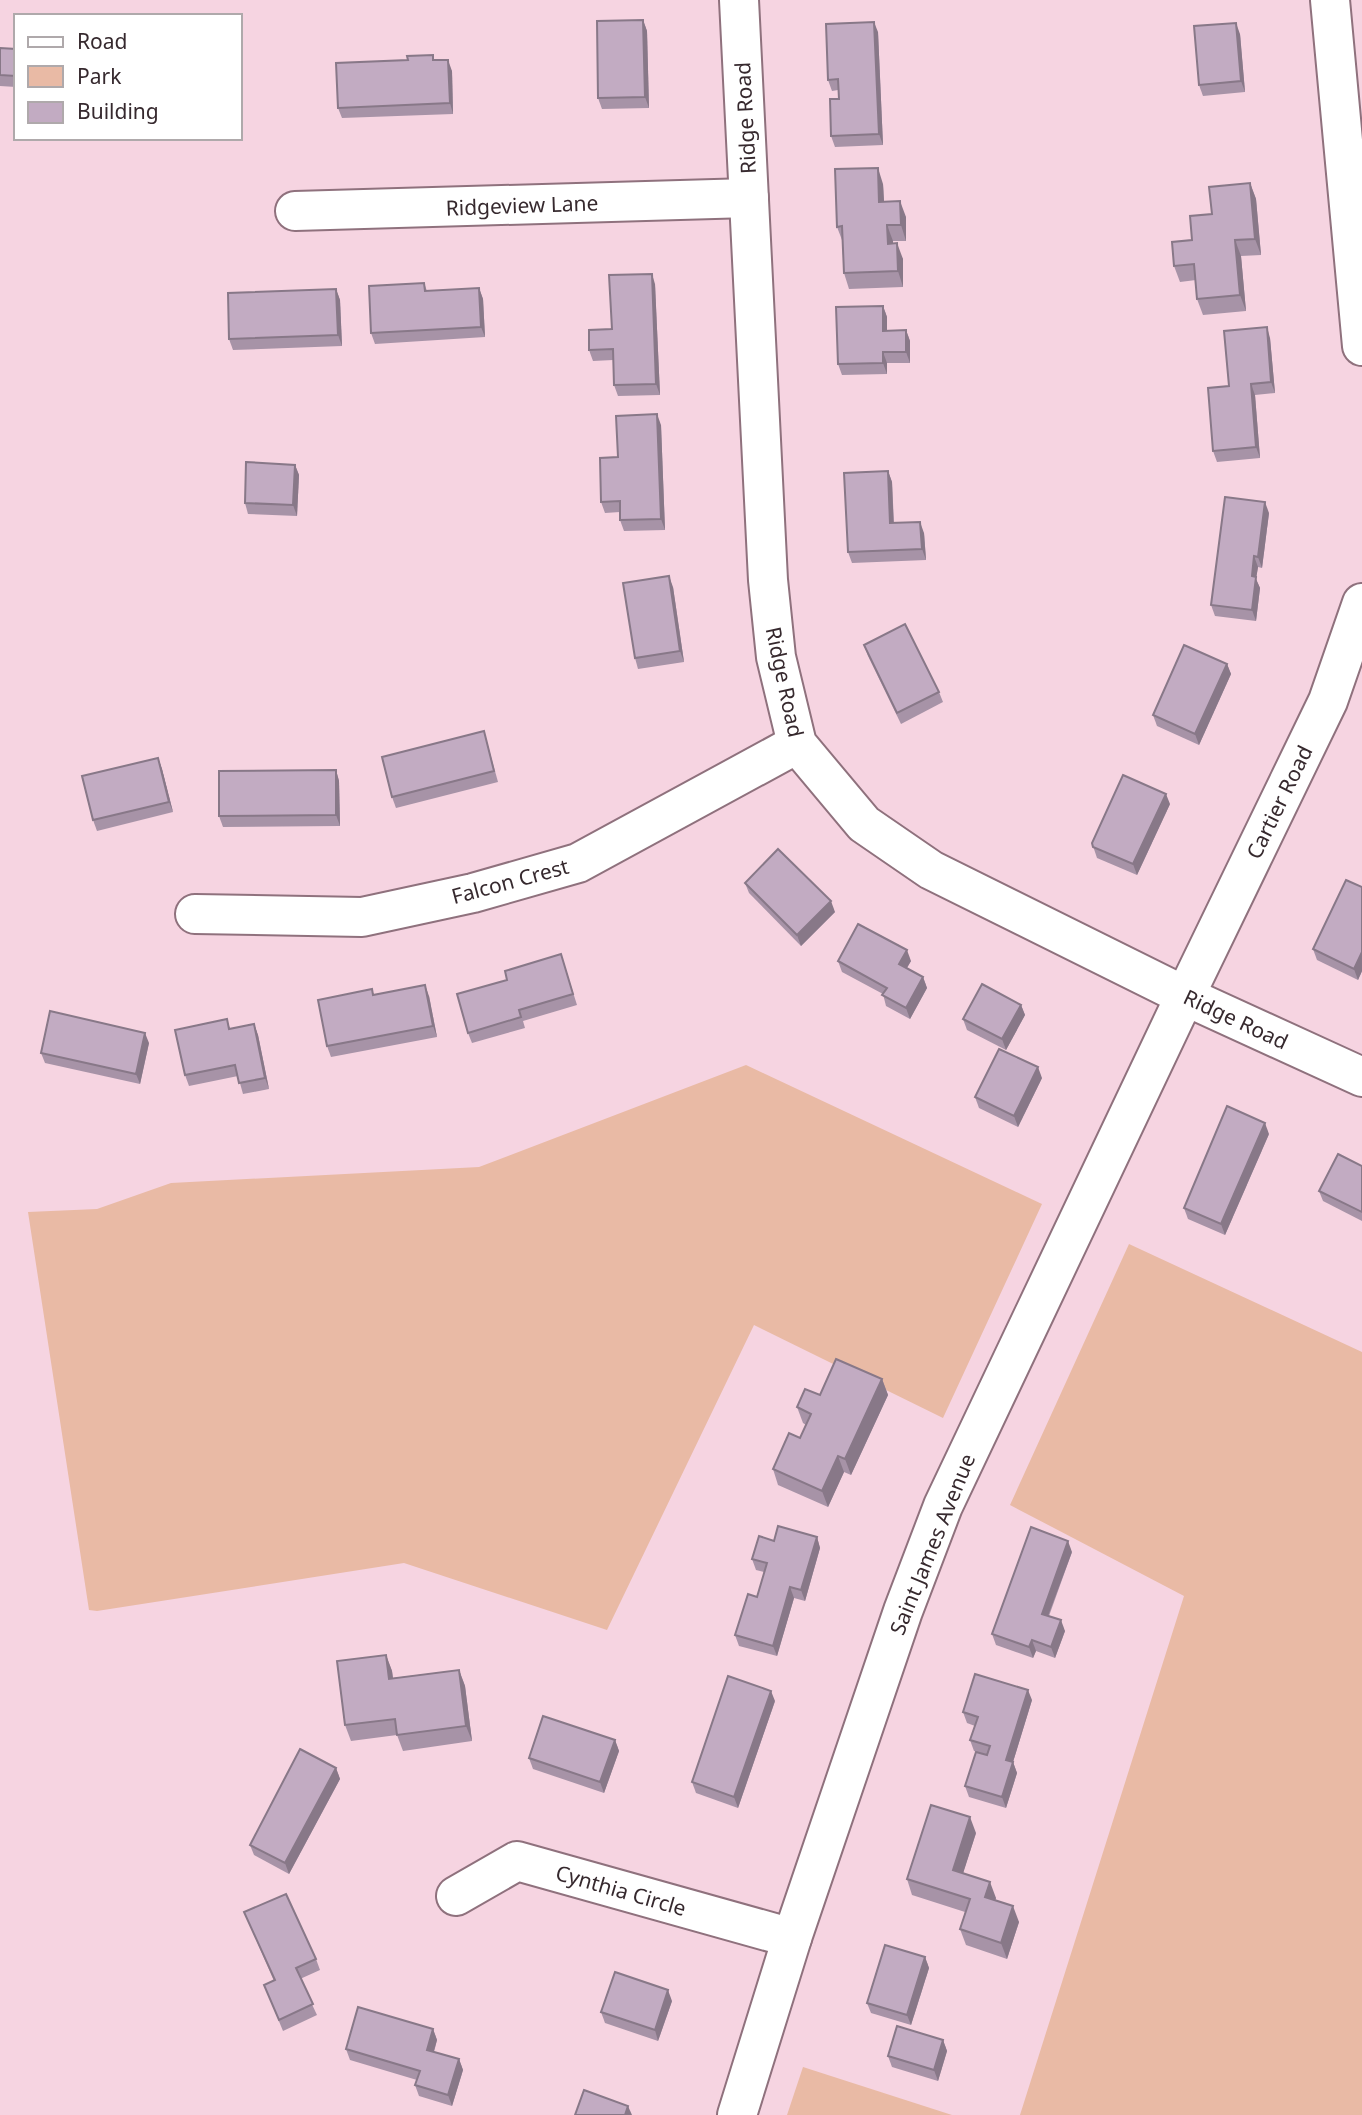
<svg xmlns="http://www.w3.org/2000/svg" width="1362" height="2115" font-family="'Noto Sans',sans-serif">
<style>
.green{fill:#e9baa5}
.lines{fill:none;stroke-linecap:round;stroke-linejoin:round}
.minor-casing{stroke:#8f717d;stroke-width:42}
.minor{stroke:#fff;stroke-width:38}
.wall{fill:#a793a7}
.shaded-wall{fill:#887888}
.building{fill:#c2abc2;stroke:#887888;stroke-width:2}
.labels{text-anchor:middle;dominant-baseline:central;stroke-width:5;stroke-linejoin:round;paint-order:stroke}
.street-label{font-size:21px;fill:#36292e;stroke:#fff}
</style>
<rect width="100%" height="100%" fill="#f6d4e1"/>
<g class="green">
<path d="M 746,1065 L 1042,1204 L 943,1418 L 754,1325 L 607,1630 L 404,1563 L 97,1611 L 89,1610 L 28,1212 L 97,1209 L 171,1183 L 479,1167 Z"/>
<path d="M 1129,1244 L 1362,1352 L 1362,2115 L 1020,2115 L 1184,1596 L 1010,1505 Z"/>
<path d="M 803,2067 L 952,2115 L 787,2115 Z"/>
</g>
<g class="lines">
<g class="minor-casing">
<g id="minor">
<path d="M 739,0 L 768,580 L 776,657 L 797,744 L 864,824 L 931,870 L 1185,996 L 1362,1077"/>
<path d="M 1330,0 L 1362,346"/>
<path d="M 295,211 L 749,198"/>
<path d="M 195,914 L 362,917 L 473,893 L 578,863 L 797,744"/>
<path d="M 456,1896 L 517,1861 L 792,1938"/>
<path d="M 737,2115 L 792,1938 L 903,1611 L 943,1506 L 1185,996 L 1328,701 L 1362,603"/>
</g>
</g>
<use href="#minor" class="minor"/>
</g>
<g class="wall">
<path d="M 643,20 L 647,31 L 649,108 L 602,109 L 598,98 Z"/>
<path d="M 878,32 L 883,145 L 835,147 L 831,136 L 839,99 L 838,90 L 832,91 L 828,80 Z"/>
<path d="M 1240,34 L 1245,92 L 1203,96 L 1199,85 Z"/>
<path d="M 0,48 L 16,49 L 16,87 L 0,86 Z"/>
<path d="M 435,60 L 452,71 L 453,114 L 342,118 L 338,108 Z"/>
<path d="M 1250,183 L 1256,199 L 1261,255 L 1241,256 L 1246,311 L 1203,315 L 1197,299 L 1196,280 L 1180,282 L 1174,266 L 1212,214 Z"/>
<path d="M 883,184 L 884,202 L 906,217 L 906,241 L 893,241 L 893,244 L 903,259 L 903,287 L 849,289 L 844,273 L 842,240 L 837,227 Z"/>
<path d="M 424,283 L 427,291 L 479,288 L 483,299 L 485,337 L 375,344 L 371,333 Z"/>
<path d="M 655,284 L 660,395 L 618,396 L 614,385 L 613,360 L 593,361 L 589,350 Z"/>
<path d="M 336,289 L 340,300 L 342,346 L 233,350 L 229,339 Z"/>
<path d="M 883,306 L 887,317 L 887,331 L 906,330 L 910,341 L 910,363 L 887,363 L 887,374 L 842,375 L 838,364 Z"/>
<path d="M 1270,338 L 1275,393 L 1255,395 L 1260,458 L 1217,462 L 1213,451 L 1229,386 Z"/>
<path d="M 661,425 L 665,530 L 624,531 L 620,520 L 620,512 L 605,513 L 601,502 L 618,457 Z"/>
<path d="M 295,465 L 299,475 L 297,516 L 248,514 L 245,503 Z"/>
<path d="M 888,471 L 892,482 L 894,523 L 924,533 L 926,560 L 852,563 L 848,552 Z"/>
<path d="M 1269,513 L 1262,568 L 1258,567 L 1256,579 L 1260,588 L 1256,621 L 1215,616 L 1211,605 Z"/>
<path d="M 673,587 L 684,662 L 638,669 L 635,658 Z"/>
<path d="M 864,645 L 939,692 L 943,702 L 901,724 L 868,656 Z"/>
<path d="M 1227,664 L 1231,674 L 1199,745 L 1157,726 L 1153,715 Z"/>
<path d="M 487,742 L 498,782 L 396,808 L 392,797 Z"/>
<path d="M 158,758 L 162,769 L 173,812 L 97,831 L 93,820 Z"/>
<path d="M 336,770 L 339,781 L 340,826 L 223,827 L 219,816 Z"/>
<path d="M 1170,804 L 1137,875 L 1097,858 L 1092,843 Z"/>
<path d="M 745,883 L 835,912 L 801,946 L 749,893 Z"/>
<path d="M 1362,887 L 1362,971 L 1358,980 L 1317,960 L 1313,949 Z"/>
<path d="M 561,954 L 577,1005 L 523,1021 L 525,1028 L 472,1043 L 468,1033 L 507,980 Z"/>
<path d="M 838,961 L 911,961 L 907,968 L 923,977 L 927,988 L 910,1019 L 886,1006 L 883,994 L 842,972 Z"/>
<path d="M 374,995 L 429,996 L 437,1037 L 331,1057 L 327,1046 Z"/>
<path d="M 1021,1005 L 1025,1015 L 1006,1050 L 967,1030 L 963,1019 Z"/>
<path d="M 227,1019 L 230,1029 L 254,1024 L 258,1035 L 269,1089 L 243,1094 L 238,1076 L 189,1086 L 185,1075 Z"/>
<path d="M 149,1043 L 140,1084 L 45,1063 L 41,1053 Z"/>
<path d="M 1042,1078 L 1018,1127 L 979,1108 L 975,1097 Z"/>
<path d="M 1269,1134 L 1225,1235 L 1188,1219 L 1184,1208 Z"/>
<path d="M 1362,1166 L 1362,1221 L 1323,1201 L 1319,1191 Z"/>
<path d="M 882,1379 L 888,1395 L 851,1475 L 844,1472 L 828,1507 L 778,1485 L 773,1469 L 800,1438 L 806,1425 L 803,1423 L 797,1407 L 820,1395 Z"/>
<path d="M 817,1537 L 820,1548 L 805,1601 L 794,1598 L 777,1656 L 739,1646 L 735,1635 L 757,1597 L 764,1572 L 756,1570 L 752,1559 L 774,1541 Z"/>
<path d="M 1072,1552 L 1049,1616 L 1065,1631 L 1055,1658 L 1036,1651 L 1033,1658 L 996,1645 L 992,1634 Z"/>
<path d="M 386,1655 L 392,1671 L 393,1678 L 459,1670 L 465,1686 L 472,1741 L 403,1751 L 397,1735 L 351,1741 L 345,1725 Z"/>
<path d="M 1032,1700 L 1013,1762 L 1017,1773 L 1006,1808 L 969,1797 L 965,1786 L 987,1755 L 974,1751 L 970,1740 L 975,1726 L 967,1723 L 963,1712 Z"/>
<path d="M 775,1701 L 738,1808 L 696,1793 L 692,1782 Z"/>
<path d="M 615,1740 L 619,1751 L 604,1793 L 533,1769 L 529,1758 Z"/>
<path d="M 336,1768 L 340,1779 L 289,1874 L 254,1855 L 250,1845 Z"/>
<path d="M 976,1833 L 963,1873 L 996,1898 L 995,1900 L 1019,1922 L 1007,1959 L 966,1945 L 960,1929 L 965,1912 L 912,1895 L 907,1879 Z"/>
<path d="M 244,1912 L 316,1959 L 320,1970 L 300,1979 L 317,2015 L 283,2031 L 264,1985 L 274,1981 Z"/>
<path d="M 925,1957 L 929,1968 L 911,2025 L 871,2013 L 867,2003 Z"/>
<path d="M 672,2001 L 658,2041 L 605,2023 L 601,2012 Z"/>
<path d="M 433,2029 L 437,2040 L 434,2052 L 459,2059 L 463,2070 L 452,2106 L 419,2096 L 415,2085 L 417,2080 L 350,2060 L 346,2049 Z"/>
<path d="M 943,2040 L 947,2051 L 938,2081 L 892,2067 L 888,2056 Z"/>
</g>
<g class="shaded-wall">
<path d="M 643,20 L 647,31 L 649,108 L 645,97 Z"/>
<path d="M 874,22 L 878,32 L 883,145 L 879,134 Z"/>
<path d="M 1236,23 L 1240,34 L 1245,92 L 1241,81 Z"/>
<path d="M 448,60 L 452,71 L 453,114 L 450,103 Z"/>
<path d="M 878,168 L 883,184 L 885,218 L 879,202 Z"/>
<path d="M 1250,183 L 1256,199 L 1261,255 L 1255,239 Z"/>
<path d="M 900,201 L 906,217 L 906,241 L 901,225 Z"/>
<path d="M 887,225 L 893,241 L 894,260 L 888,244 Z"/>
<path d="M 1235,240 L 1241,256 L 1246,311 L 1240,295 Z"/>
<path d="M 897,243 L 903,259 L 903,287 L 898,271 Z"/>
<path d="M 652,274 L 655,284 L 660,395 L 656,384 Z"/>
<path d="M 479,288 L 483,299 L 485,337 L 481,327 Z"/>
<path d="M 336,289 L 340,300 L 342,346 L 338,335 Z"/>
<path d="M 883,306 L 887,317 L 887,341 L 883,331 Z"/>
<path d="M 1267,327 L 1270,338 L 1275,393 L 1271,382 Z"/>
<path d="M 906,330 L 910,341 L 910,363 L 906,352 Z"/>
<path d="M 883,352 L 887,363 L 887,374 L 883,363 Z"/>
<path d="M 1251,384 L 1255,395 L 1260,458 L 1256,447 Z"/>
<path d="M 657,414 L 661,425 L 665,530 L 661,519 Z"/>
<path d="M 295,465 L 299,475 L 297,516 L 293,505 Z"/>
<path d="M 888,471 L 892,482 L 894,534 L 890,523 Z"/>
<path d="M 1265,502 L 1269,513 L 1262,568 L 1258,557 Z"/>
<path d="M 920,522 L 924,533 L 926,560 L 922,549 Z"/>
<path d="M 1254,556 L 1258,567 L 1256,579 L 1260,588 L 1256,621 L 1252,610 L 1252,576 Z"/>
<path d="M 669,576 L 673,587 L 684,662 L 680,651 Z"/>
<path d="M 1227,664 L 1231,674 L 1199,745 L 1195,734 Z"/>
<path d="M 158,758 L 162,769 L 173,812 L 169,802 Z"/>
<path d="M 336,770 L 339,781 L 340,826 L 336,815 Z"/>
<path d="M 1166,794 L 1170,804 L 1137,875 L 1133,864 Z"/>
<path d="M 831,901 L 835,912 L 801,946 L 797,935 Z"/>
<path d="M 907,950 L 911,961 L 903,974 L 899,964 Z"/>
<path d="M 1362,952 L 1362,971 L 1358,980 L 1354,969 Z"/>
<path d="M 923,977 L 927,988 L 910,1019 L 906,1008 Z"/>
<path d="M 425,985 L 429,996 L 437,1037 L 433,1026 Z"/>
<path d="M 1021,1005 L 1025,1015 L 1006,1050 L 1002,1039 Z"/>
<path d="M 254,1024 L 258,1035 L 269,1089 L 265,1078 Z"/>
<path d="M 145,1033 L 149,1043 L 140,1084 L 136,1074 Z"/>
<path d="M 1038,1067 L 1042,1078 L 1018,1127 L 1014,1116 Z"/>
<path d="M 1265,1123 L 1269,1134 L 1225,1235 L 1221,1224 Z"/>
<path d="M 882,1379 L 888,1395 L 851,1475 L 845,1459 Z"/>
<path d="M 838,1456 L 844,1472 L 828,1507 L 822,1491 Z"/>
<path d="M 817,1537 L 820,1548 L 805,1601 L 801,1590 Z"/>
<path d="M 1068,1541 L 1072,1552 L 1045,1624 L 1042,1614 Z"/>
<path d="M 790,1587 L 794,1598 L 777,1656 L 773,1646 Z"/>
<path d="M 1061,1620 L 1065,1631 L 1055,1658 L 1051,1647 Z"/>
<path d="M 1032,1640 L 1036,1651 L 1033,1658 L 1029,1647 Z"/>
<path d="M 386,1655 L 392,1671 L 395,1695 L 389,1679 Z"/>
<path d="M 459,1670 L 465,1686 L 472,1741 L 466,1726 Z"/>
<path d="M 1028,1690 L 1032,1700 L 1013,1762 L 1017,1773 L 1006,1808 L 1002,1797 L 1006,1760 Z"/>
<path d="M 771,1691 L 775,1701 L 738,1808 L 734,1797 Z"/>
<path d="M 615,1740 L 619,1751 L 604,1793 L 600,1782 Z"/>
<path d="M 336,1768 L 340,1779 L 289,1874 L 285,1863 Z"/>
<path d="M 970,1817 L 976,1833 L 959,1886 L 953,1870 Z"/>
<path d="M 990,1882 L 996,1898 L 991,1912 L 985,1897 Z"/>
<path d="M 1013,1906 L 1019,1922 L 1007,1959 L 1001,1943 Z"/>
<path d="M 925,1957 L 929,1968 L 911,2025 L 907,2015 Z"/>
<path d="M 668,1990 L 672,2001 L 658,2041 L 655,2030 Z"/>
<path d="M 433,2029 L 437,2040 L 431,2061 L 427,2050 Z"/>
<path d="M 943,2040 L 947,2051 L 938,2081 L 934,2070 Z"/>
<path d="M 459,2059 L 463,2070 L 452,2106 L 448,2095 Z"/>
<path d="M 628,2106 L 632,2115 L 625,2115 Z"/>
</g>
<g class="building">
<path d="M 643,20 L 645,97 L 598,98 L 597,21 Z"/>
<path d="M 874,22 L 879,134 L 831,136 L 830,99 L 839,99 L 838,79 L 828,80 L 826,24 Z"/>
<path d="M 1236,23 L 1241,81 L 1199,85 L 1194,26 Z"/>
<path d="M 0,48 L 16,49 L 16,76 L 0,75 Z"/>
<path d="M 433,55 L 433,60 L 448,60 L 450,103 L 338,108 L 336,63 L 408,60 L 407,56 Z"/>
<path d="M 878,168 L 879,202 L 900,201 L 901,225 L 887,225 L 888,244 L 897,243 L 898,271 L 844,273 L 842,226 L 837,227 L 835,169 Z"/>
<path d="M 1250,183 L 1255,239 L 1235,240 L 1240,295 L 1197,299 L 1194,264 L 1174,266 L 1172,242 L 1192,240 L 1190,216 L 1212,214 L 1209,187 Z"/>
<path d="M 652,274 L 656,384 L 614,385 L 613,349 L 589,350 L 589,330 L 612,329 L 609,275 Z"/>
<path d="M 424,283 L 425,291 L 479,288 L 481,327 L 371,333 L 369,286 Z"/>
<path d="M 336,289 L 338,335 L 229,339 L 228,293 Z"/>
<path d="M 883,306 L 883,331 L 906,330 L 906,352 L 883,352 L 883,363 L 838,364 L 836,307 Z"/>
<path d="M 1267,327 L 1271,382 L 1251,384 L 1256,447 L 1213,451 L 1208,388 L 1229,386 L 1224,331 Z"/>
<path d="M 657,414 L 661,519 L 620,520 L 620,501 L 601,502 L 600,458 L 618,457 L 616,416 Z"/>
<path d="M 246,462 L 295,465 L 293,505 L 245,503 Z"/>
<path d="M 888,471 L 890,523 L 920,522 L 922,549 L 848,552 L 844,473 Z"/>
<path d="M 1225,497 L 1265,502 L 1258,557 L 1254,556 L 1252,576 L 1256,577 L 1252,610 L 1211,605 Z"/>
<path d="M 669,576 L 680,651 L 635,658 L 623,583 Z"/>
<path d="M 905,624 L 939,692 L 897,713 L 864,645 Z"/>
<path d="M 1184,645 L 1227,664 L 1195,734 L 1153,715 Z"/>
<path d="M 484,731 L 494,771 L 392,797 L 382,757 Z"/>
<path d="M 158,758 L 169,802 L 93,820 L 82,776 Z"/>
<path d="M 336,770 L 336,815 L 219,816 L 219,771 Z"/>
<path d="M 1123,775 L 1166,794 L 1133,864 L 1093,847 L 1092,843 Z"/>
<path d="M 778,849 L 831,901 L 797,935 L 745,883 Z"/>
<path d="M 1346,880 L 1362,887 L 1362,952 L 1354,969 L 1313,949 Z"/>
<path d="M 858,924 L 907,950 L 899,964 L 923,977 L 906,1008 L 882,995 L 887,988 L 838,961 Z"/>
<path d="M 561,954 L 573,994 L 519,1010 L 521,1017 L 468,1033 L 457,994 L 507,980 L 505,971 Z"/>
<path d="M 982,984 L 1021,1005 L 1002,1039 L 963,1019 Z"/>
<path d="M 425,985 L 433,1026 L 327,1046 L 318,1000 L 372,989 L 373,995 Z"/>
<path d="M 50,1011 L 145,1033 L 136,1074 L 41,1053 Z"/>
<path d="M 227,1019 L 229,1029 L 254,1024 L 265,1078 L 239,1083 L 235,1065 L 185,1075 L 175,1030 Z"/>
<path d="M 999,1049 L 1038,1067 L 1014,1116 L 975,1097 Z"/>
<path d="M 1227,1106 L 1265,1123 L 1221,1224 L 1184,1208 Z"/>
<path d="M 1338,1154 L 1362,1166 L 1362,1212 L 1319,1191 Z"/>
<path d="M 836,1359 L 882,1379 L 845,1459 L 838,1456 L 822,1491 L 773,1469 L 789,1433 L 800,1438 L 811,1414 L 797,1407 L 805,1389 L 820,1395 Z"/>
<path d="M 778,1526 L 817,1537 L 801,1590 L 790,1587 L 773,1646 L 735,1635 L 748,1594 L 757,1597 L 767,1563 L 752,1559 L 759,1536 L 774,1541 Z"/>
<path d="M 1031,1527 L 1068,1541 L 1042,1614 L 1061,1620 L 1051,1647 L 1032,1640 L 1029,1647 L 992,1634 Z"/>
<path d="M 386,1655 L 389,1679 L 459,1670 L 466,1726 L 397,1735 L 395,1719 L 345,1725 L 337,1661 Z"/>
<path d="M 975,1674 L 1028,1690 L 1006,1760 L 1013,1762 L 1002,1797 L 965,1786 L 976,1752 L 987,1755 L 990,1746 L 970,1740 L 978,1717 L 963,1712 Z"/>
<path d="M 728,1676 L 771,1691 L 734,1797 L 692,1782 Z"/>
<path d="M 543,1716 L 615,1740 L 600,1782 L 529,1758 Z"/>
<path d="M 300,1749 L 336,1768 L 285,1863 L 250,1845 Z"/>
<path d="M 931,1805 L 970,1817 L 953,1870 L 990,1882 L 985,1897 L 1013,1906 L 1001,1943 L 960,1929 L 970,1899 L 907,1879 Z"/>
<path d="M 286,1894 L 316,1959 L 296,1968 L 313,2004 L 279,2020 L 264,1985 L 275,1980 L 244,1912 Z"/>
<path d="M 885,1945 L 925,1957 L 907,2015 L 867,2003 Z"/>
<path d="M 615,1972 L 668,1990 L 655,2030 L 601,2012 Z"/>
<path d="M 358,2007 L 433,2029 L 427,2050 L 459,2059 L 448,2095 L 415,2085 L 420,2071 L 346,2049 Z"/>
<path d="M 897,2026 L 943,2040 L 934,2070 L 888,2056 Z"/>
<path d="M 584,2090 L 628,2106 L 625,2115 L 575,2115 Z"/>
</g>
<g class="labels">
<g class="street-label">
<text transform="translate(745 118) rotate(-93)">Ridge Road</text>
<text transform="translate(522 205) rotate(-2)">Ridgeview Lane</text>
<text transform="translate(785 682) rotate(78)">Ridge Road</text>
<text transform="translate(1279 802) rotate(-64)">Cartier Road</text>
<text transform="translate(510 881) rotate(-15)">Falcon Crest</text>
<text transform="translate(1236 1019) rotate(25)">Ridge Road</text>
<text transform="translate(932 1544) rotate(-68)">Saint James Avenue</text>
<text transform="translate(621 1890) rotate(16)">Cynthia Circle</text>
</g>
</g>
<rect x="14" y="14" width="228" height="126" fill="#ffffff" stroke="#afa9ab" stroke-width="2"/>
<rect x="28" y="37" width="35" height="10" fill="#ffffff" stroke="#afa9ab" stroke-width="2"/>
<text x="77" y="49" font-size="21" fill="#36292e">Road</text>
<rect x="28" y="66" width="35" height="21" fill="#e9baa5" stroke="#afa9ab" stroke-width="2"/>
<text x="77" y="84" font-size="21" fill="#36292e">Park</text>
<rect x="28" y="102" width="35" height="21" fill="#c2abc2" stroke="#afa9ab" stroke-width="2"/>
<text x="77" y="119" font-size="21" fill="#36292e">Building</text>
</svg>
